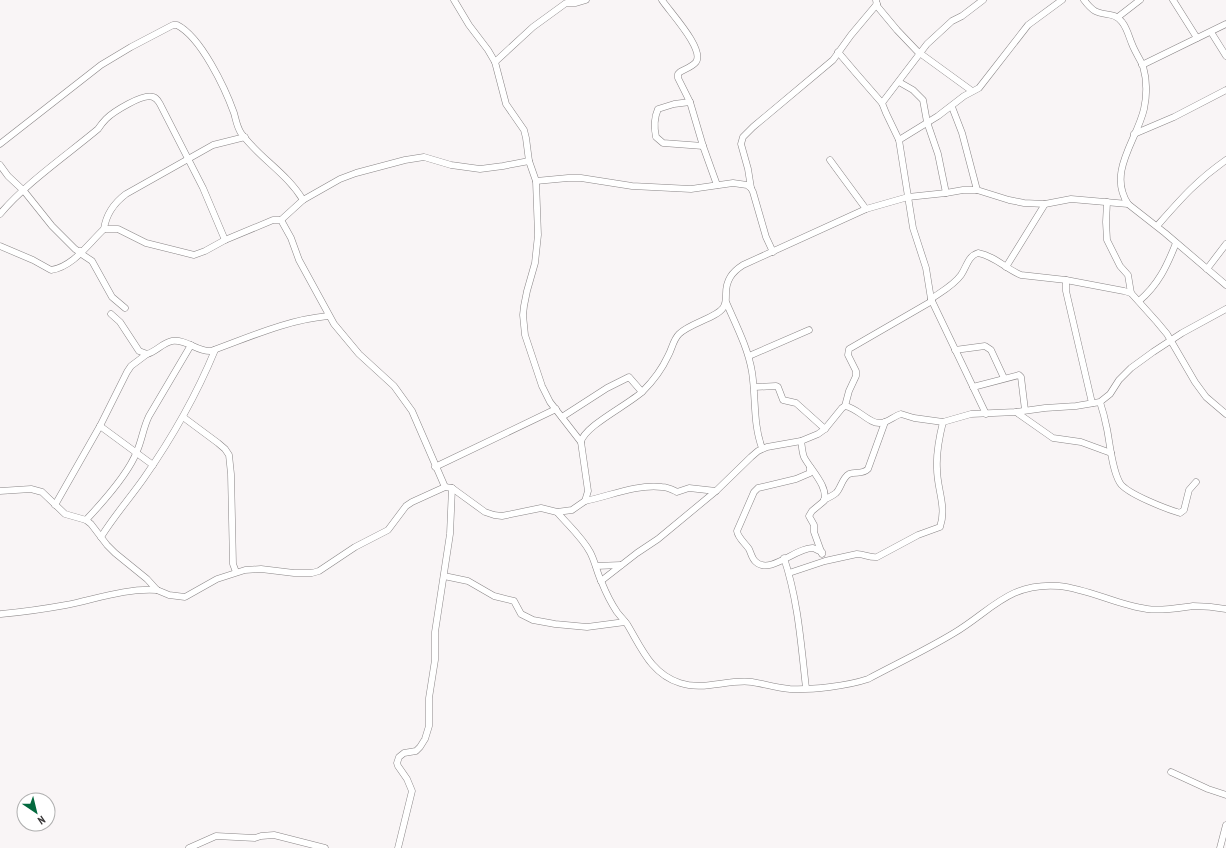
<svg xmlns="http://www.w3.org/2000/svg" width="1226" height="848" font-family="'PT Sans Narrow',sans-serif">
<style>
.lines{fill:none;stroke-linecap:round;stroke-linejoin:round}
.minor-casing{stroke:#898586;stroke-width:7}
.minor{stroke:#fff;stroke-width:6}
</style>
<rect width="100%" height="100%" fill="#f9f5f6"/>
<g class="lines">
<g class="minor-casing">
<g id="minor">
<path d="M 454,0 L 469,25 L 488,50 L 495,62 L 506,104 L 524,130 L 526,138 L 529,161 L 536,181 L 538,235 L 535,263 L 527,291 L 524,306 L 523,315 L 525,335 L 542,386 L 550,402 L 581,442"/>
<path d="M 662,0 C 669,11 705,49 696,62 C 692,67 685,69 680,72 L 678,74 L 678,78 L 690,102 L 703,146 L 717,185"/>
<path d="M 876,0 L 877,6 L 897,30 L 917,51 L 972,91"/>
<path d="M 983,0 L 962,16 L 952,21 L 927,44 L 882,103 L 886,113 L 899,140 L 913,228 L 926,268 L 931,299 L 986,414"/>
<path d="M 1084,0 C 1087,4 1090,8 1095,11 C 1104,16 1115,12 1122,22 C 1127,28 1129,37 1132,44 C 1135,52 1140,59 1143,66 C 1147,80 1147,95 1144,109 C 1137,140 1107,172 1128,204 L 1165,233 L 1226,285"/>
<path d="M 1173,0 L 1197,38"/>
<path d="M 1118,17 L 1140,0"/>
<path d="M 1211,32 L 1226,56"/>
<path d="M 838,52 L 855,72 L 882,103"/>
<path d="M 495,62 L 533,27 L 566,3 L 576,3 L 586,0"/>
<path d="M 1142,65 L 1226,24"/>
<path d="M 899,82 L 913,90 L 923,100 L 927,122 L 938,154 L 946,193"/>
<path d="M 690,102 L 674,104 L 658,109 C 654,118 654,128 656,137 L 663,143 L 703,146"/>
<path d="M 952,107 L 962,133 L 977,190"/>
<path d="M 1134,134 L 1174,117 L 1226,90"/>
<path d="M 899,140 L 938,116 L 964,96 L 979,88 L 1028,25 L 1062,0"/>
<path d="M 0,144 L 101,65 L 131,47 L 173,25 L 177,25 C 201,37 225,88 234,113 C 236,120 237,127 241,133 C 259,158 287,173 303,200"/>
<path d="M 830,160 L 866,209"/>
<path d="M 0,165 L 8,176 L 24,191 L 52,226 L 75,249 L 78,251 L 81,251 L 83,255 L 92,261 L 112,297 L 125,308"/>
<path d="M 536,181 L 568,178 L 581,178 L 632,186 L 691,189 L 733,183 L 747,185 L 751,188 L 753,192 L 766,237 L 773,252"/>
<path d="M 751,188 L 748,169 L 741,144 L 743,137 L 753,127 L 833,60 L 851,35 L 877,4"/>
<path d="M 1107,202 L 1106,222 L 1107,240 L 1120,266 L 1128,275 L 1131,293"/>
<path d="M 0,214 C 26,183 67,155 98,129 C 100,126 103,122 106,119 C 113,112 143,93 153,97 C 157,98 158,101 160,104 L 203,188 L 225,240"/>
<path d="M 281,220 L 303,200 L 340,179 L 356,173 L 405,160 L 424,157 L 451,165 L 480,169 L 503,166 L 529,161"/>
<path d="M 1157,226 C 1180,200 1196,181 1226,160"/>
<path d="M 104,229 C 106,215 114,203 126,194 L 213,145 L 245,137"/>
<path d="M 0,246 L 33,260 L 51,270 C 73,267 89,243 104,229 L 118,229 L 146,243 L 194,255 L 205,251 L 225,240 L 273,220 L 281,220 L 291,238 L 299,260 L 334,324 L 359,354 L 394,386 L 412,411 L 445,487"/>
<path d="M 1006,267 L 1045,204"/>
<path d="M 1207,269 L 1226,244"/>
<path d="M 1066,280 L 1066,291 L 1069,304 L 1092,403"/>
<path d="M 931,299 C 941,292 954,285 961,275 C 967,266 968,256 978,253 C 995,256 1006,269 1021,275 L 1066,280 L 1124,291 L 1131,293 L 1157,322 L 1167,334 L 1195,382 L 1206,397 L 1226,414"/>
<path d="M 1139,301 C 1158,285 1167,266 1176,243"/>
<path d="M 726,302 C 736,325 748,348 752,372 C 756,398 753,424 762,448"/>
<path d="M 111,314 L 120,322 L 139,351 L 147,354 C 156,352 162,343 172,341 C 187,339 197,352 211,351 C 250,337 286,320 328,316"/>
<path d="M 955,350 L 985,346 L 991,350 L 1004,378"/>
<path d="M 749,356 L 809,330"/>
<path d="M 754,387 L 776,386 L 778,387 L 783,400 L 796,403 L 825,429"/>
<path d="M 973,387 L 1019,375 L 1021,377 L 1025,410"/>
<path d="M 1100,402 C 1103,411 1105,419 1107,429 C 1110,444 1112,470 1120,483 C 1127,494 1167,509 1180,513 L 1184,510 L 1189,490 L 1196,482"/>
<path d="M 845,406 L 849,391 L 856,376 L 856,371 L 848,355 L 849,349 L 932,301"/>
<path d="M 1016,412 L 1053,438 L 1081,442 L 1111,453"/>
<path d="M 183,417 L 218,443 L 225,449 L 229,455 L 231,474 L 233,564 L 236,572"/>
<path d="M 562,417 L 607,388 L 629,377 L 642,392"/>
<path d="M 100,426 L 153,465"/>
<path d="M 801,441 C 802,446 802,452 804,457 C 810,469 829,487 824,501 L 812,511 L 809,516 L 814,525 L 814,532 L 822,554"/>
<path d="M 435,467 L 556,409"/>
<path d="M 810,467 L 810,473 L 796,479 L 758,488 L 754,492 L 737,531 C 738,538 745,543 749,549 C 751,553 752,559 756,562 C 770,575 797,547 813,548 C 816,549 819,551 822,552"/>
<path d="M 0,491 L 31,489 L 42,492 L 65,514 L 86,520 L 91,524 L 107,545 L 115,553 L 147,579 L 157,590 L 169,595 L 185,597 L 217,579 L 245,570 L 261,569 L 294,573 L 312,573 L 319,571 L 355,547 L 388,530 L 406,506 L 412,502 L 445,487 L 452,488 L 485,512 L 494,515 L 502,516 L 541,508 L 557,512 L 572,510 L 585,501 L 588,491 L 581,442 C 584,426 630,404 643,391 C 653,381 662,369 668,356 C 672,349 673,340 679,334 C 690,323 716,318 723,308 C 726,304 726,300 726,294 C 726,280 732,272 743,265 L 866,209 L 908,197 L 946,193 L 963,190 L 977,190 L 1009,200 L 1024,203 L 1045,204 L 1071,199 L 1128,204"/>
<path d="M 824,500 C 828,498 832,496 836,493 C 841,488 842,478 849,474 C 856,471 862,475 868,469 L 885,422"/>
<path d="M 585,501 C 610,496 636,484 662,487 C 668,487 673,490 677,492 L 689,488 L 716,491"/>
<path d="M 55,505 L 100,426 L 127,372 L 131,366 L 147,354"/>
<path d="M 557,512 C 568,525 582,537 590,552 C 595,561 597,573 602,583 C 606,593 611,603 617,612 C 620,616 624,620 627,624 C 641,647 651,674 680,683 C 704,691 727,679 752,682 C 765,684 777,688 790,689 C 813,690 847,686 868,679 C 896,664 926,650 954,633 C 991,611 1009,582 1059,586 C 1089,589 1117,605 1147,609 C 1162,611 1178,608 1193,606 C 1204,606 1215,607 1226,609"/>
<path d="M 86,520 C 102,503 129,473 137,451 C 142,440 143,428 149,416 L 191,345"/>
<path d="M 101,537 C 114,516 130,498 144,478 C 172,438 196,396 215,350"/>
<path d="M 784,558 C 798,600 801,644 806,688"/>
<path d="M 596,566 L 621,565"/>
<path d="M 789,573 L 825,561 L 857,554 C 864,554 870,558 877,557 L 918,535 L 940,527 C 947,507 937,489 937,469 C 936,453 939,438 943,422"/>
<path d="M 444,576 L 468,581 L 494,596 L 514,601 L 521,614 L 533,620 L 555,624 L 587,627 L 625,622"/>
<path d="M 601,581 L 637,553 L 658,539 L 716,491 L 751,457 L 758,451 L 767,447 L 801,441 L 818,434 L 825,429 L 842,408 L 845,406 C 858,408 869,424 880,423 C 887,423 894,416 901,414 L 914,418 L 943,422 L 971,414 L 1016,412 L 1045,408 L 1076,406 L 1100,402 L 1110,394 L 1119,380 L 1131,368 L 1153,352 L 1182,333 L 1226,309"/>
<path d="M 1,614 C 23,612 44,609 66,605 C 96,599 126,588 157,590"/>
<path d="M 1171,772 L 1208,789 L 1226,795"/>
<path d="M 189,848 L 216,836 L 255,838 L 261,836 L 274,835 L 325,848"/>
<path d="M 398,848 L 412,791 L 407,779 L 398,766 L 397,763 L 399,757 L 404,753 L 416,751 L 420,747 L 425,739 L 429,726 L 429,698 L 435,660 L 435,632 L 450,534 L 452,488"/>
<path d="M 1220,848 L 1226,825"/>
</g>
</g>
<use href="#minor" class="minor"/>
</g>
<g transform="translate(36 812) rotate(145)"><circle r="19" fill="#ffffff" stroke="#afafaf"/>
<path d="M0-3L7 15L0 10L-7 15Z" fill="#03693e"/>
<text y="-6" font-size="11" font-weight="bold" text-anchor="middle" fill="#383637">N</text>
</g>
</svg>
